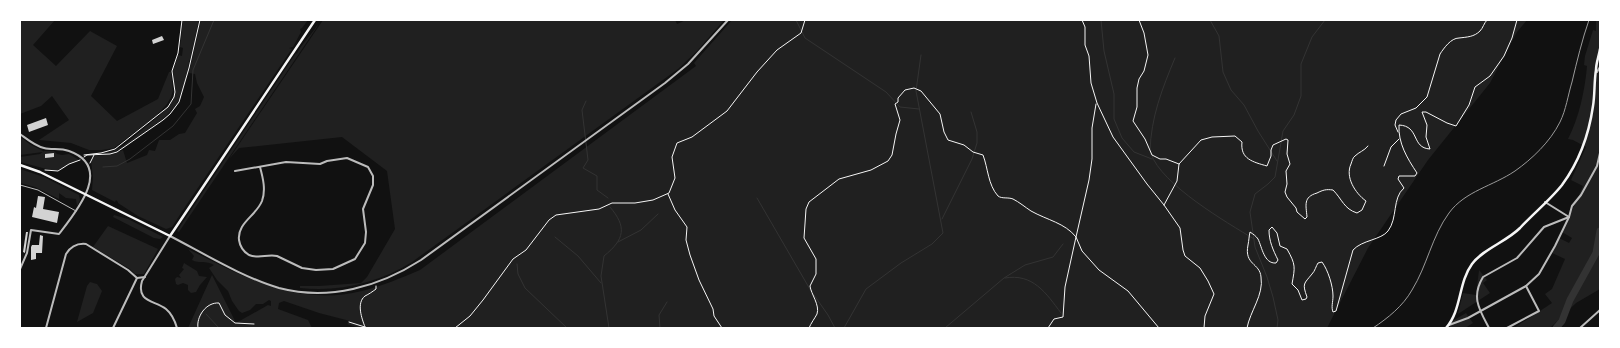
<svg xmlns="http://www.w3.org/2000/svg" width="1620" height="348" font-family="Poppins,sans-serif">
<style>
.green{fill:#202020}
.lines{fill:none;stroke-linecap:round;stroke-linejoin:round}
.stream{stroke:#333;stroke-width:1}
.river{stroke:#333;stroke-width:7}
.building{fill:#d3d3d3}
.path{stroke:#f5f5f5;stroke-width:1}
.service{stroke:#bcbcbc;stroke-width:1}
.minor{stroke:#bcbcbc;stroke-width:2}
.tertiary{stroke:#bcbcbc;stroke-width:2}
.secondary{stroke:#f5f5f5;stroke-width:2.5}
.rail{stroke:#9a9a9a;stroke-width:1}
</style>
<rect width="100%" height="100%" fill="#111"/>
<g class="green">
<path d="M 20,20 L 55,20 L 33,45 L 56,66 L 90,31 L 117,46 L 91,96 L 117,121 L 158,99 L 169,72 L 171,72 L 173,91 L 171,97 L 167,104 L 156,116 L 114,148 L 102,150 L 89,150 L 71,143 L 39,140 L 69,120 L 52,96 L 41,106 L 20,114 Z"/>
<path d="M 183,20 L 199,20 L 185,80 L 177,104 L 163,119 L 122,148 L 111,154 L 102,154 L 113,151 L 123,146 L 160,115 L 171,103 L 175,94 L 173,71 L 178,55 L 182,56 L 183,48 L 180,47 Z"/>
<path d="M 201,20 L 308,20 L 302,28 L 300,29 L 301,32 L 293,47 L 289,48 L 292,49 L 289,53 L 185,207 L 172,227 L 166,229 L 138,216 L 118,203 L 118,202 L 116,200 L 115,202 L 92,190 L 93,177 L 91,161 L 95,156 L 114,154 L 123,150 L 127,163 L 147,155 L 149,150 L 155,151 L 159,140 L 170,140 L 179,134 L 185,133 L 197,113 L 195,109 L 200,106 L 204,97 L 197,83 L 195,74 L 189,73 Z"/>
<path d="M 323,20 L 675,20 L 677,24 L 686,20 L 724,20 L 697,51 L 678,69 L 412,262 C 378,283 341,292 300,288 L 300,286 L 319,286 L 361,283 L 367,277 L 395,229 L 387,171 L 342,137 L 239,148 L 229,159 Z"/>
<path d="M 732,20 L 1527,20 L 1517,32 L 1490,83 L 1428,160 L 1368,248 L 1327,328 L 360,328 L 347,324 L 350,321 L 319,313 L 284,301 L 279,303 L 278,309 L 308,320 L 312,328 L 188,328 L 212,275 L 236,323 L 268,305 L 271,306 L 271,301 L 269,300 L 263,304 L 256,304 L 250,310 L 242,313 L 239,311 L 232,301 L 228,291 L 217,280 L 209,268 L 214,265 C 206,260 199,264 192,260 L 194,256 L 188,249 C 244,277 296,307 362,291 C 382,286 401,278 420,270 L 696,66 L 694,63 Z"/>
<path d="M 1596,20 L 1600,20 L 1600,289 L 1576,303 L 1550,328 L 1514,328 L 1552,303 L 1545,294 L 1552,289 L 1565,259 L 1552,253 L 1559,238 L 1569,243 L 1572,238 L 1562,232 L 1583,186 L 1571,180 L 1586,147 L 1573,140 L 1568,139 C 1579,118 1585,90 1587,66 L 1584,65 L 1585,56 L 1593,30 L 1596,31 Z"/>
<path d="M 318,24 L 317,27 L 187,220 L 179,232 L 177,231 L 296,53 L 297,54 C 298,48 314,32 318,24 Z"/>
<path d="M 20,137 L 31,145 L 43,151 L 43,152 L 20,155 Z"/>
<path d="M 44,151 L 54,151 L 57,154 L 62,155 L 69,154 L 79,160 L 68,164 L 63,169 L 54,171 L 20,162 L 20,157 L 40,154 Z"/>
<path d="M 20,169 L 44,177 L 79,195 L 80,200 L 77,206 L 76,199 L 66,198 L 59,193 L 59,199 L 35,187 L 20,183 Z"/>
<path d="M 114,215 L 128,219 L 163,237 L 160,239 L 154,238 L 113,217 Z"/>
<path d="M 108,226 L 158,249 L 144,274 L 135,274 L 130,269 L 93,247 Z"/>
<path d="M 184,263 L 197,271 L 199,276 L 207,277 L 200,285 L 196,292 L 191,293 L 188,290 L 188,285 L 183,283 L 178,285 L 176,284 L 175,279 L 177,277 L 181,278 L 179,275 L 184,269 L 182,268 Z"/>
<path d="M 1479,270 L 1487,280 L 1483,283 L 1490,293 L 1458,314 L 1463,293 L 1476,295 Z"/>
<path d="M 90,282 L 97,284 L 102,291 L 93,313 L 77,322 L 87,286 Z"/>
<path d="M 1466,313 L 1473,323 L 1465,328 L 1448,328 L 1454,320 Z"/>
</g>
<g class="lines">
<g class="stream">
<path d="M 796,20 L 805,38 L 886,92 L 900,107 L 919,109"/>
<path d="M 1101,20 L 1104,51 L 1114,94 L 1114,119 L 1122,138 L 1134,152 L 1152,159"/>
<path d="M 1210,20 L 1219,36 L 1223,72 L 1231,90 L 1244,105 L 1258,131 L 1277,161"/>
<path d="M 586,101 L 582,110 L 588,160 L 583,168 L 597,176 L 597,190 L 608,198"/>
<path d="M 1150,151 C 1151,117 1162,89 1175,58"/>
<path d="M 1151,154 C 1162,185 1226,222 1254,239"/>
<path d="M 103,167 L 117,166 L 130,159 L 173,126 L 191,104 L 193,70 L 214,20"/>
<path d="M 757,198 L 811,291"/>
<path d="M 942,219 L 972,159 L 977,143 L 977,132 L 971,112"/>
<path d="M 555,237 L 578,256 L 601,283"/>
<path d="M 618,242 L 641,230 L 658,214"/>
<path d="M 517,264 L 518,274 L 525,288 L 567,328"/>
<path d="M 1005,278 C 1033,273 1046,293 1061,313"/>
<path d="M 814,295 L 828,315 L 835,328"/>
<path d="M 206,314 L 219,328"/>
<path d="M 609,328 L 601,276 L 604,256 C 625,239 627,227 610,207"/>
<path d="M 660,328 L 659,315 L 667,302"/>
<path d="M 844,328 L 866,289 L 901,263 L 932,244 L 943,233 L 916,91 L 921,55"/>
<path d="M 945,328 L 1004,278 L 1025,265 L 1053,257 L 1063,244"/>
<path d="M 1277,328 L 1278,320 L 1273,297 L 1267,277 L 1255,247 L 1250,212 L 1255,194 L 1268,184 L 1275,177 L 1283,131 L 1294,115 L 1301,96 L 1301,64 L 1312,37 L 1325,20"/>
</g>
<path class="river" d="M 1556,328 L 1562,321 L 1570,300 L 1596,253 L 1600,231"/>
</g>
<g class="building">
<path d="M 162,36 L 164,40 L 153,44 L 152,40 Z"/>
<path d="M 46,118 L 48,125 L 29,132 L 27,125 Z"/>
<path d="M 54,153 L 54,157 L 45,158 L 45,154 Z"/>
<path d="M 38,196 L 45,197 L 43,209 L 59,212 L 57,223 L 32,217 L 34,207 L 36,208 Z"/>
<path d="M 26,232 L 28,232 L 25,253 L 23,252 Z"/>
<path d="M 40,235 L 43,236 L 42,253 L 36,253 L 36,259 L 31,260 L 31,247 L 32,245 L 39,245 Z"/>
</g>
<g class="lines">
<g class="path">
<path d="M 1082,20 L 1085,27 L 1085,45 L 1089,56 L 1091,83 L 1097,103 L 1113,137 L 1147,184 L 1164,205 L 1180,228 L 1183,250 L 1185,256 L 1200,268 L 1208,281 L 1214,294 L 1205,316 L 1204,328"/>
<path d="M 1139,20 L 1144,33 L 1148,55 L 1144,71 L 1139,79 L 1137,88 L 1137,107 L 1133,121 L 1145,139 L 1152,155 L 1160,159 L 1166,159 L 1179,164"/>
<path d="M 1096,104 L 1092,128 L 1092,159 L 1089,180 L 1076,237 L 1082,251 L 1099,270 L 1128,291 L 1159,328"/>
<path d="M 1398,132 L 1395,125 L 1396,120 L 1401,114 L 1416,108 L 1427,97 L 1440,54 C 1444,48 1451,38 1459,38 C 1467,37 1474,37 1480,31 C 1483,28 1484,23 1487,20"/>
<path d="M 84,155 L 101,153 L 115,149 L 168,107 L 174,97 L 175,92 L 172,71 L 178,53 L 182,20"/>
<path d="M 84,157 L 87,155 L 110,154 L 117,152 L 163,120 L 170,114 L 179,102 L 189,68 L 200,20"/>
<path d="M 90,163 L 94,155"/>
<path d="M 1384,166 L 1391,147 L 1399,139"/>
<path d="M 45,170 L 58,171 L 69,164 L 80,160"/>
<path d="M 668,194 L 675,210 L 687,227 L 686,240 L 690,255 L 699,280 L 713,309 L 714,316 L 722,328"/>
<path d="M 1164,205 L 1177,181 L 1179,164 L 1201,140 L 1212,137 L 1235,136 L 1242,142 C 1240,159 1253,162 1267,166 L 1271,156 L 1271,150 L 1273,145 L 1286,139 L 1288,140 L 1287,154 L 1290,164 L 1286,171 L 1287,184 L 1285,192 L 1287,197 L 1296,208 L 1297,212 L 1305,219 L 1307,217 C 1306,205 1303,197 1317,193 C 1323,190 1326,189 1333,190 C 1342,199 1344,209 1357,213 L 1362,210 L 1366,201 C 1355,193 1345,177 1351,164 C 1352,161 1353,157 1355,156 C 1359,152 1364,151 1368,146"/>
<path d="M 349,322 L 368,328"/>
<path d="M 365,327 C 362,319 356,303 365,296 C 369,294 372,292 376,289 L 376,286"/>
<path d="M 198,328 C 196,317 206,302 219,303 L 225,315 L 235,323 L 254,324"/>
<path d="M 455,328 L 470,316 L 483,300 L 513,259 L 526,250 L 549,220 L 556,215 L 599,209 L 612,203 L 635,203 L 653,200 L 669,193 L 675,178 L 672,157 L 677,143 L 692,137 L 727,111 L 757,72 L 777,50 L 801,33 L 805,20"/>
<path d="M 809,328 C 811,323 815,318 817,314 C 820,305 811,294 810,286 L 816,274 L 816,259 L 804,238 L 806,209 L 809,202 L 839,179 L 871,170 L 888,161 L 892,155 L 896,134 L 900,120 L 895,104 L 898,102 L 898,98 L 905,90 L 914,88 L 921,91 L 940,114 L 944,132 L 948,140 L 964,145 L 973,152 L 983,155 C 988,168 988,185 998,196 C 1002,199 1008,197 1013,199 C 1019,202 1025,207 1031,211 C 1047,220 1065,223 1076,237 L 1065,287 L 1063,317 L 1054,319 L 1048,328"/>
<path d="M 1247,328 C 1250,311 1264,295 1261,277 C 1260,263 1244,265 1248,245 C 1249,240 1249,236 1250,232 C 1253,234 1256,236 1258,239 C 1262,247 1264,264 1276,263 L 1278,260 C 1273,250 1269,241 1269,230 L 1272,227 L 1277,233 L 1280,246 L 1287,249 C 1296,265 1295,267 1292,284 L 1298,290 L 1302,300 L 1306,299 L 1307,297 C 1302,283 1304,284 1312,274 C 1315,271 1316,266 1318,263 L 1322,262 C 1328,270 1333,286 1333,296 C 1333,302 1331,307 1333,312 L 1336,311 L 1353,250 C 1362,240 1381,240 1388,231 C 1398,218 1392,198 1404,188 L 1398,179 L 1399,176 L 1415,176 L 1417,173 C 1407,158 1398,143 1399,125 C 1420,126 1411,148 1430,149 L 1426,137 L 1427,125 L 1422,112 L 1426,112 L 1447,123 L 1456,126 L 1469,105 L 1475,87 L 1490,76 L 1504,56 L 1512,38 L 1517,20"/>
</g>
<path class="service" d="M 20,185 L 38,190 L 76,211"/>
<g class="minor">
<path d="M 1597,72 L 1600,67"/>
<path d="M 20,134 C 27,139 35,146 44,148 C 52,150 60,148 69,151 C 114,167 76,212 59,234 L 31,230 L 27,253 L 20,269"/>
<path d="M 235,171 L 286,162 L 320,164 L 327,161 L 347,158 L 368,167 L 373,176 L 373,185 L 363,209 L 366,232 L 365,243 L 355,259 L 333,269 L 316,270 L 302,268 L 277,256 C 267,254 259,259 249,255 C 244,252 240,247 239,240 C 237,223 256,216 262,201 C 266,190 263,178 260,167"/>
<path d="M 1545,202 L 1569,217"/>
<path d="M 170,236 L 142,281 C 136,303 155,300 166,309 C 172,314 175,321 177,328"/>
<path d="M 20,275 L 20,278"/>
<path d="M 137,278 L 145,277"/>
<path d="M 1449,325 L 1468,318 L 1526,286 L 1539,274 L 1555,246 L 1569,217 L 1572,206 L 1581,195 L 1597,166 L 1600,153"/>
<path d="M 46,328 L 66,254 C 71,246 77,243 86,244 L 128,270 L 137,278"/>
<path d="M 113,328 L 137,278"/>
<path d="M 1489,328 C 1479,309 1471,297 1483,277 L 1517,258 L 1544,227 L 1569,217"/>
<path d="M 1507,328 L 1539,311 L 1526,286"/>
<path d="M 1580,328 L 1600,310"/>
</g>
<path class="tertiary" d="M 170,236 C 203,253 244,278 279,288 C 329,301 379,287 421,260 L 665,83 L 688,64 L 728,20"/>
<g class="secondary">
<path d="M 20,165 L 40,172 L 170,236 L 315,20"/>
<path d="M 1446,328 C 1462,310 1458,283 1472,264 C 1483,249 1506,242 1520,228 C 1533,214 1551,199 1562,185 C 1579,162 1589,134 1593,106 C 1595,94 1594,82 1596,70 C 1596,63 1599,56 1600,49"/>
</g>
<path class="rail" d="M 1373,328 C 1388,318 1403,306 1412,290 C 1427,266 1432,236 1449,213 C 1465,191 1493,186 1515,171 C 1532,159 1550,142 1560,122 C 1566,110 1568,95 1572,82 C 1577,61 1582,40 1589,20"/>
</g>
<rect width="1620" height="348" fill="none" stroke="#ffffff" stroke-width="42"/>
</svg>
